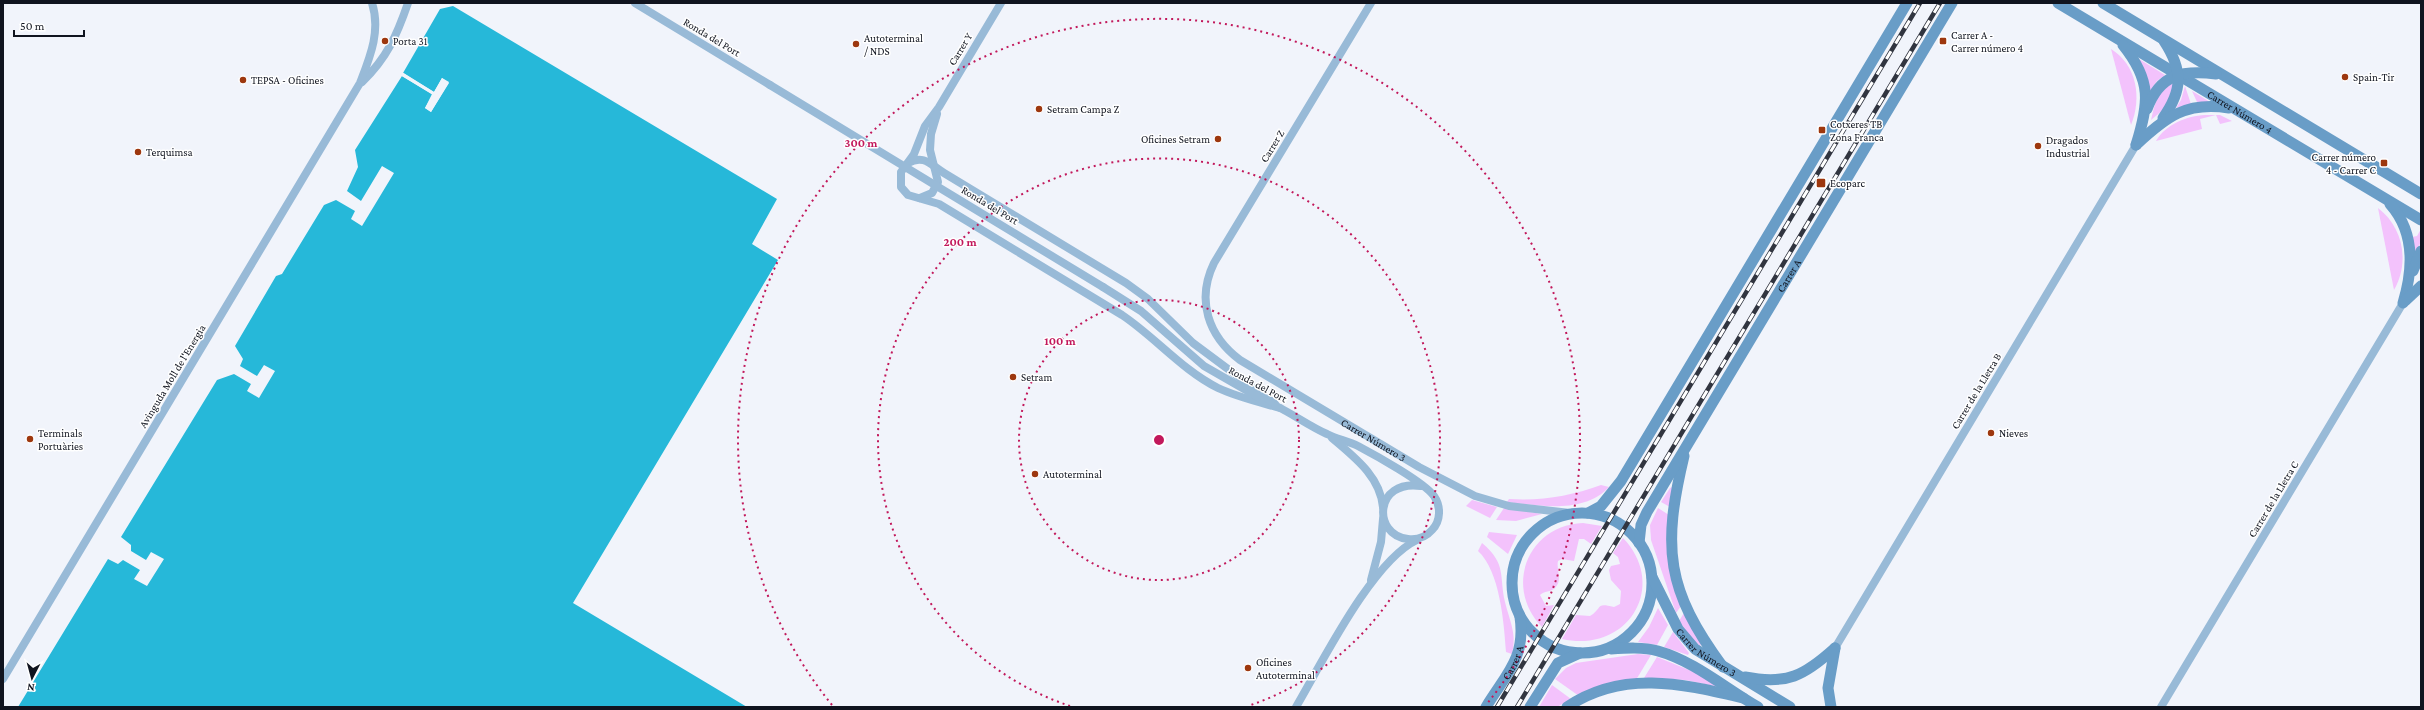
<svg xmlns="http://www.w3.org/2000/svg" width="2424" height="710" font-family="'Crimson Pro',serif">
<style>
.green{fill:#f3c2fc}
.water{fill:#26b8d9}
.pier{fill:#f1f4fb;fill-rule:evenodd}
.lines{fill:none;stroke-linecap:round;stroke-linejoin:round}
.street{stroke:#98bad7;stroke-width:8}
.secondary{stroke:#699dc7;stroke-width:11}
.rail-casing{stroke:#313540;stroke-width:4.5}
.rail{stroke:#fff;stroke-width:3;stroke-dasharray:9;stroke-linecap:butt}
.street-bridge{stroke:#98bad7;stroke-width:8}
.ring{fill:none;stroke:#c2185b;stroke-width:2;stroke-dasharray:2 4}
.poi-dot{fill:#9d370e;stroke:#fff;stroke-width:1.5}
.labels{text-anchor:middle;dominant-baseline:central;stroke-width:3;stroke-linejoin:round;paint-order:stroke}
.poi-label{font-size:11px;fill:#10141f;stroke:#fff;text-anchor:start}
.street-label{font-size:11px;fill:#10141f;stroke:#fff}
.centre{fill:#c2185b;stroke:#fff;stroke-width:2}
.ring-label{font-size:12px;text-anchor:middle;font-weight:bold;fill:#c2185b;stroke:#fff;stroke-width:3;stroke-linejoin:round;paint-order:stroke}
</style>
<rect width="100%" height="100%" fill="#f1f4fb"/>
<g class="green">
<path d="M 2111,49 C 2137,65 2142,98 2131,125 Z"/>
<path d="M 2139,59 L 2165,75 L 2157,81 L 2149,93 Z"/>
<path d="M 2174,82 L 2174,86 L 2164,109 L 2151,120 C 2155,102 2157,93 2174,82 Z"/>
<path d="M 2185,86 L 2191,104 L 2176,108 L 2181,100 Z"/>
<path d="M 2192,91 L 2210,102 L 2197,102 Z"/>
<path d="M 2205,115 L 2220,115 L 2232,121 L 2220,124 L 2216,115 L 2200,119 L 2202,129 L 2156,141 C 2166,124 2187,116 2205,115 Z"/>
<path d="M 2378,208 C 2403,227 2410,262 2394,290 Z"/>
<path d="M 2421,229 L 2421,242 L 2415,253 L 2412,237 L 2417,236 Z"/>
<path d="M 1601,485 L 1609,487 C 1584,514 1540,506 1507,502 L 1509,499 C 1541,501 1571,496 1601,485 Z"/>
<path d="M 1672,487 L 1670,507 L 1661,502 L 1670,488 Z"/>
<path d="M 1472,500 L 1497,507 L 1490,518 L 1466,506 Z"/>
<path d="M 1504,508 L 1542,514 L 1516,521 L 1496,520 Z"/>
<path d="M 1658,508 L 1669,515 L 1681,606 L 1676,613 L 1651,540 L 1650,525 Z"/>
<path d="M 1583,523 L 1602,526 L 1591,544 L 1584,539 L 1579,539 L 1574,561 L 1562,559 L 1558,561 C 1556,570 1563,580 1555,588 C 1551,592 1544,591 1540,595 L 1546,606 L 1554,605 L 1542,627 C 1503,587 1528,525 1583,523 Z"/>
<path d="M 1489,532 L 1517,535 L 1508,554 L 1487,537 Z"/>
<path d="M 1623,538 C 1669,586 1628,654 1562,639 L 1576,615 L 1590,616 C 1603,608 1595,602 1614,607 L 1620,604 L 1621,591 L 1611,580 L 1609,570 L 1611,566 L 1620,564 L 1618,557 L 1613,553 Z"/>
<path d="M 1482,543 C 1507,564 1499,576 1505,602 C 1510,622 1517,634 1512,654 L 1506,652 C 1504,623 1500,571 1478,551 Z"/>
<path d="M 1658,608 L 1668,625 L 1657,645 L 1638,642 L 1649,627 Z"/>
<path d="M 1684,613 L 1701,644 L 1700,646 L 1689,635 L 1679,621 Z"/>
<path d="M 1673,632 L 1689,653 L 1688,655 L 1664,647 Z"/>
<path d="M 1638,654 L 1651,655 L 1636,680 L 1579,696 L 1555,679 L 1566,668 L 1576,663 Z"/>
<path d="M 1657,657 L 1699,674 L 1719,687 L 1685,680 L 1644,678 Z"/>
<path d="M 1552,685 L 1571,699 L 1557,707 L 1539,707 Z"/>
</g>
<path class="water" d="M 453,6 L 777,199 L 752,244 L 778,260 L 573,603 L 747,707 L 18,707 L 108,559 L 118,564 L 123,560 L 140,570 L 134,579 L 147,586 L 164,559 L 151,552 L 146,560 L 131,551 L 131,545 L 121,537 L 217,380 L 234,374 L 251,384 L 247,391 L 259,398 L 275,371 L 264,365 L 257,376 L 240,366 L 243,359 L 235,346 L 276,276 L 282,274 L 324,205 L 336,200 L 355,211 L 351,219 L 362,226 L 394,173 L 382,166 L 361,201 L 347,191 L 358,167 L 355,150 L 402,76 L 433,95 L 425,108 L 431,112 L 449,83 L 442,78 L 434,92 L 403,73 L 440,9 Z"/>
<path class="pier" d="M 402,72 L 434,92 L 442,78 L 449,82 L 431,112 L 425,108 L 432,94 L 400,75 ZM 443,81 L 446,83 L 431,110 L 427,108 Z"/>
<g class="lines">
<g class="street">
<path d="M 635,3 L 770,85"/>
<path d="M 1001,3 L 939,107 L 925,126 L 914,154 L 901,172 L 901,187 L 908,195 L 939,204 L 1122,315 C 1155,337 1182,370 1218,388 C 1237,397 1259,402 1280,408"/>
<path id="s1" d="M 1371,3 L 1214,263 C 1196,300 1208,336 1240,360 L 1419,467 L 1475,496 L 1509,506 L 1579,514"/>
<path d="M 362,82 C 387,58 397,35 408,3"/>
<path d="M 908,163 C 924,154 931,165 944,173 L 1126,283 L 1148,299 L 1193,343 L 1275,404"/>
<path d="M 920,198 L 932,193 L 938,182 L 930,150 L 931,134 L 937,114"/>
<path d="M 1103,287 L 1141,311 L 1204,366 L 1258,397"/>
<path d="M 1276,406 C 1293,414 1309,426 1327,434 C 1337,439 1348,441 1358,446 C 1375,455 1424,482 1434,496 C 1441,506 1441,521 1432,530 C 1426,537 1417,540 1408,539 C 1372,535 1374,479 1421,486"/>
<path d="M 1332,438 C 1354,457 1380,476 1383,507"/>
<path d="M 1371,580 L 1381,542 L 1383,519"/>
<path d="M 1835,648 L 2136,145"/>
<path d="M 3,679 L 360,83 C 370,57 381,31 372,3"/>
<path d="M 1296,707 C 1322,663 1372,561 1417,540"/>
<path d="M 2161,707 L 2403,303"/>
</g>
<g class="secondary">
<path id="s2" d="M 2058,3 L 2421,220"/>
<path d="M 2103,3 L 2421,194"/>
<path d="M 2123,45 C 2152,81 2149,103 2136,145"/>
<path d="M 2147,109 C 2160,74 2182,70 2216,74"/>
<path d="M 2163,118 C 2183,90 2183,70 2164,41"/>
<path d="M 2136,145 C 2166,117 2186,101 2229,108"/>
<path d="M 2390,204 C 2415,232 2413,270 2403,303"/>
<path d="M 2413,271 L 2421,251"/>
<path d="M 2405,301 L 2421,286"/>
<path d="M 1684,456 C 1662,548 1666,590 1723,667"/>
<path d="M 1588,513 L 1601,506 L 1621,481 L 1907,3"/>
<circle cx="1582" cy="583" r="70"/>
<path id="s3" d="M 1639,543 L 1641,525 L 1647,512 L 1952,3"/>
<path id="s4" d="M 1652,577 L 1678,629 L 1695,649 L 1790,707"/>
<path d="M 1611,649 C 1627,648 1643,647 1658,651 C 1694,661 1725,688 1758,707"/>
<path d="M 1745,677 C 1787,685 1804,676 1835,648"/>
<path id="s5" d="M 1486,707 C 1506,674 1526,658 1520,617"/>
<path d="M 1530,707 L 1558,663 L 1580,653"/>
<path d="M 1567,707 C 1623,669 1683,684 1743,698"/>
<path d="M 1831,707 L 1828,688 L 1835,648"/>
</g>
<g class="rail-casing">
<g id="rail">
<path d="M 1497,707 L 1920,3"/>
<path d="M 1517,707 L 1940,3"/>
</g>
</g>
<use href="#rail" class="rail"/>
<path class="street-bridge" d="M 770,85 L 1103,287"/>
</g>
<g class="ring">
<circle cx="1159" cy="440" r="140"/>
<path d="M1070 706A281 281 0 1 1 1248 706"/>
<path d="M832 705A421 421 0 1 1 1486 705"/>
</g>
<g class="poi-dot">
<circle cx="385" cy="41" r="4"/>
<rect x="1939" y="37" width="8" height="8" rx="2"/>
<circle cx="856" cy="44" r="4"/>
<circle cx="2345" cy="77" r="4"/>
<circle cx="243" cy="80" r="4"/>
<circle cx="1039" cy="109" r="4"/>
<rect x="1818" y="126" width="8" height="8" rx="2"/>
<circle cx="1218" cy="139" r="4"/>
<circle cx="2038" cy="146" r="4"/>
<circle cx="138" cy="152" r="4"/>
<rect x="2380" y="159" width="8" height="8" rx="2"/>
<rect x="1816" y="178" width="10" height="10" rx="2"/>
<circle cx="1013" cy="377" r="4"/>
<circle cx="1991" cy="433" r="4"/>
<circle cx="30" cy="439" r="4"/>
<circle cx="1035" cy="474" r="4"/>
<circle cx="1248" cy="668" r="4"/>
</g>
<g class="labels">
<g class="poi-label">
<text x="1951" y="35">Carrer A -<tspan x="1951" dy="13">Carrer número 4</tspan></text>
<text x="864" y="38">Autoterminal<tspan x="864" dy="13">/ NDS</tspan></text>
<text x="393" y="41">Porta 31</text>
<text x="2353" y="77">Spain-Tir</text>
<text x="251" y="80">TEPSA - Oficines</text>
<text x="1047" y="109">Setram Campa Z</text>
<text x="1830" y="124">Cotxeres TB<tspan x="1830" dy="13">Zona Franca</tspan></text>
<text x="1210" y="139" text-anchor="end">Oficines Setram</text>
<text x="2046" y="140">Dragados<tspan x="2046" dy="13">Industrial</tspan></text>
<text x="146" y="152">Terquimsa</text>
<text x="2376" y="157" text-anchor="end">Carrer número<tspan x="2376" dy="13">4 - Carrer C</tspan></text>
<text x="1830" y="183">Ecoparc</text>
<text x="1021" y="377">Setram</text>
<text x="38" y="433">Terminals<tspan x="38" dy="13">Portuàries</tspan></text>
<text x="1999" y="433">Nieves</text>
<text x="1043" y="474">Autoterminal</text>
<text x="1256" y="662">Oficines<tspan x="1256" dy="13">Autoterminal</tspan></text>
</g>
<g class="street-label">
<text transform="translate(712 37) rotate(31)">Ronda del Port</text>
<text transform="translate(960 49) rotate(-59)">Carrer Y</text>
<text stroke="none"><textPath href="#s2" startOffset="212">Carrer Número 4</textPath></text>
<text transform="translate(1272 146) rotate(-59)">Carrer Z</text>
<text transform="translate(990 205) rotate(31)">Ronda del Port</text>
<text stroke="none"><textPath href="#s3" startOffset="308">Carrer A</textPath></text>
<text transform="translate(172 376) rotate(-59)">Avinguda Moll de l'Energia</text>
<text transform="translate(1258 384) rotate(28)">Ronda del Port</text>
<text transform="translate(1976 391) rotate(-59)">Carrer de la Lletra B</text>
<text stroke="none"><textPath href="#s1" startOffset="569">Carrer Número 3</textPath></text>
<text transform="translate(2273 499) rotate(-59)">Carrer de la Lletra C</text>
<text stroke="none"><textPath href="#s4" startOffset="95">Carrer Número 3</textPath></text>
<text stroke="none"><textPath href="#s5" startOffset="52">Carrer A</textPath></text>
</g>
</g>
<circle cx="1159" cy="440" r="6" class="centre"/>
<g class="ring-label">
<text x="861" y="147">300 m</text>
<text x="960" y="246">200 m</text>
<text x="1060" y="345">100 m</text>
</g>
<rect width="2424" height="710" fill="none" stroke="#10141f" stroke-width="8"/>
<g transform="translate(32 678) rotate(186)" stroke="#ffffff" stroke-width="3" paint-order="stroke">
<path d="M0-3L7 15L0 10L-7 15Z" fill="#10141f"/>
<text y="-6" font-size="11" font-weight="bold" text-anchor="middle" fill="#10141f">N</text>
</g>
<path d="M14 30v6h70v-6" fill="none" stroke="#10141f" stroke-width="2"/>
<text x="20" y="30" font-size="12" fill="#10141f" stroke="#ffffff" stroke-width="3" paint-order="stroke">50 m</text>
</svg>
